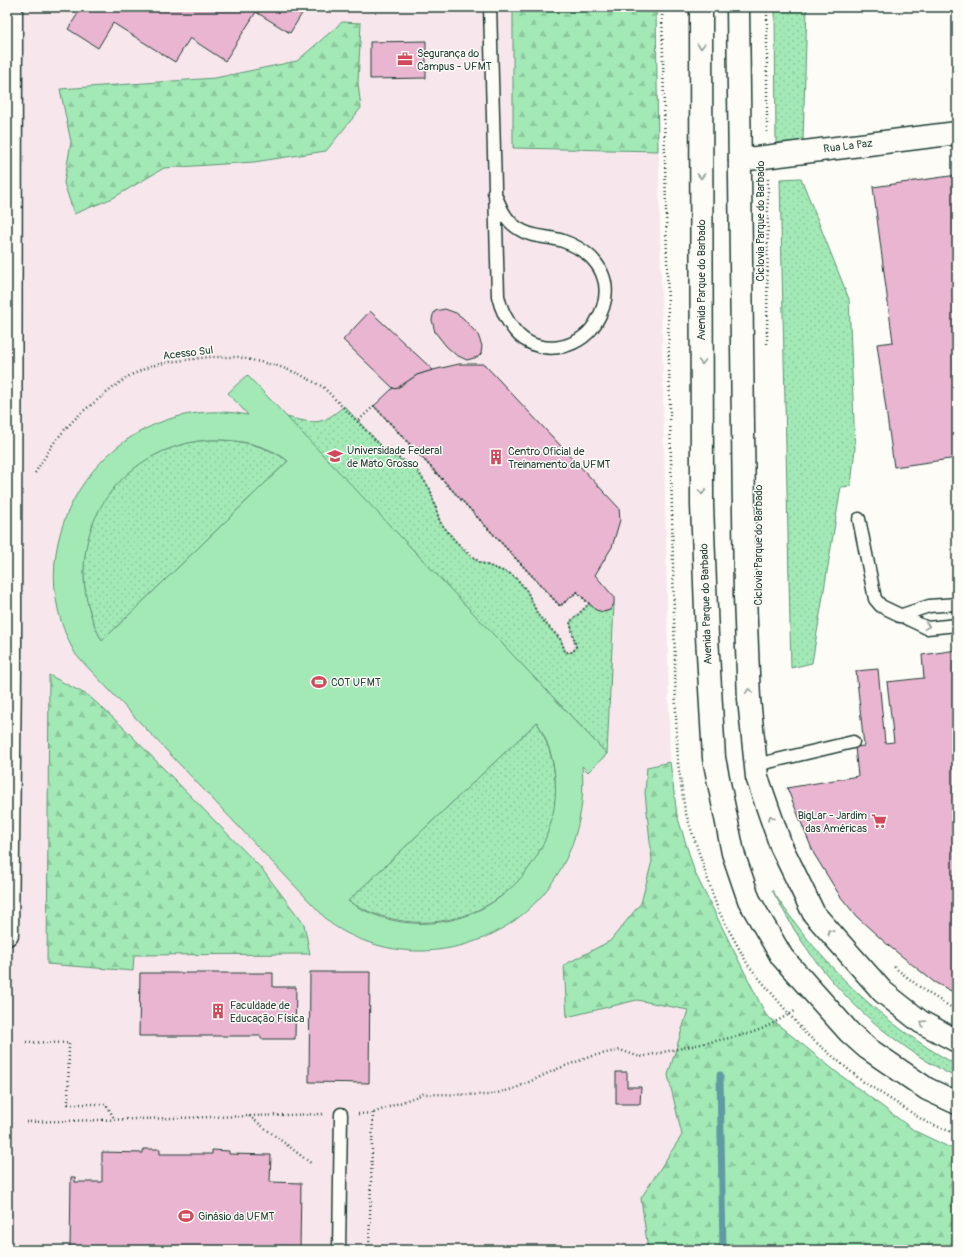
<svg xmlns="http://www.w3.org/2000/svg" width="964" height="1257" font-family="Pangolin,sans-serif">
<style>
.built{fill:#f7e7ec}
.grass{fill:url(#grass-dots);stroke:#609375}
.forest{fill:url(#forest-firs);stroke:#609375}
.pitch{fill:#a2e9b6;stroke:#609375;fill-rule:evenodd}
.lines{fill:none;stroke-linecap:round;stroke-linejoin:round}
.stream{stroke:#619ba3;stroke-width:7}
.building{fill:#e9b5d1;stroke:#1f3d34}
.lane-casing{stroke:#1f3d34;stroke-width:15}
.street-casing{stroke:#1f3d34;stroke-width:25}
.secondary-casing{stroke:#1f3d34;stroke-width:25}
.path{stroke:#1f3d34;stroke-width:2.5;stroke-dasharray:1 3;stroke-linecap:butt}
.lane{stroke:#fdfcf7;stroke-width:12}
.street{stroke:#fdfcf7;stroke-width:22}
.secondary{stroke:#fdfcf7;stroke-width:22}
.oneway{stroke:#8e9c96}
.labels{text-anchor:middle;dominant-baseline:central;stroke-width:3;stroke-linejoin:round;paint-order:stroke}
.poi-label{font-size:11px;fill:#1f3d34;stroke:#fdfcf7;text-anchor:start}
.street-label{font-size:11px;fill:#1f3d34;stroke:#fdfcf7}
</style>
<defs>
<pattern id="grass-dots" width="8" height="8" patternUnits="userSpaceOnUse"><rect width="8" height="8" fill="#a2e9b6"/><path d="M2 2h.1M6 6h.1" fill="none" stroke="#8bc99d" stroke-width="1.8" stroke-linecap="round"/></pattern>
<pattern id="forest-firs" width="22" height="20" patternUnits="userSpaceOnUse"><rect width="22" height="20" fill="#a2e9b6"/><path d="M5 1l3.5 6h-7zM16 11l3.5 6h-7z" fill="#8bc99d"/></pattern>
</defs>
<rect width="100%" height="100%" fill="#fdfcf7"/>
<filter id="ink" filterUnits="userSpaceOnUse"><feTurbulence type="fractalNoise" baseFrequency=".025" numOctaves="2"/><feDisplacementMap in="SourceGraphic" scale="8" xChannelSelector="R" yChannelSelector="G"/><feConvolveMatrix kernelMatrix="1 2 1 2 8 2 1 2 1" color-interpolation-filters="sRGB"/></filter>
<g filter="url(#ink)">
<path class="built" d="M 7,7 L 656,7 L 670,762 L 677,815 L 695,873 L 866,1250 L 7,1250 Z"/>
<g class="grass">
<path d="M 775,7 L 807,7 L 803,141 L 776,143 Z"/>
<path d="M 801,178 L 849,299 L 855,448 L 851,486 L 841,487 L 812,663 L 791,668 L 780,179 Z"/>
<path d="M 344,406 L 388,453 L 414,466 L 430,489 L 440,522 L 465,552 L 479,562 L 511,574 L 518,580 L 527,591 L 538,615 L 561,640 L 566,653 L 573,652 L 576,647 L 570,622 L 589,604 C 598,611 608,617 614,604 L 607,754 L 286,417 C 315,423 320,427 344,406 Z"/>
<path d="M 206,440 C 235,439 264,444 288,461 L 102,641 C 54,552 105,451 206,440 Z"/>
<path d="M 537,722 C 606,846 470,974 348,901 Z"/>
<path d="M 772,890 C 819,962 881,1024 957,1065 L 957,1078 C 896,1047 841,1000 803,943 C 791,926 782,907 772,890 Z"/>
</g>
<g class="forest">
<path d="M 513,7 L 656,7 L 658,151 L 513,148 Z"/>
<path d="M 342,22 L 361,23 L 358,83 L 361,108 L 326,151 L 254,162 L 164,168 L 113,198 L 74,214 L 64,183 L 71,142 L 60,89 L 215,78 L 297,61 Z"/>
<path d="M 49,675 L 89,696 L 122,726 L 261,868 L 304,924 L 310,954 L 134,955 L 133,971 L 47,964 Z"/>
<path d="M 670,762 L 677,815 L 695,873 L 766,1015 L 839,1074 L 915,1131 L 957,1151 L 957,1250 L 648,1250 L 641,1198 L 682,1135 L 668,1075 L 688,1010 L 637,1000 L 567,1017 L 564,965 L 610,941 L 641,903 L 652,861 L 645,793 L 647,767 Z"/>
</g>
<path class="pitch" d="M 247,375 L 607,754 L 588,772 L 582,766 C 591,863 524,947 424,951 C 392,952 357,942 330,923 L 76,655 C 7,537 113,388 248,415 L 228,393 ZM 206,440 C 234,439 266,443 288,461 L 102,641 C 54,552 106,451 206,440 ZM 537,722 C 594,818 511,938 402,922 C 383,919 364,912 348,901 Z"/>
<g class="lines">
<path class="stream" d="M 720,1075 L 723,1250"/>
</g>
<g class="building">
<path d="M 82,7 L 306,7 L 290,33 L 256,12 L 225,61 L 190,38 L 175,62 L 113,23 L 98,48 L 68,29 Z"/>
<path d="M 426,41 L 426,78 L 370,79 L 370,42 Z"/>
<path d="M 957,175 L 957,458 L 894,467 L 877,344 L 893,342 L 873,187 Z"/>
<path d="M 445,309 L 456,313 L 463,318 L 478,335 L 482,346 L 481,354 L 478,357 L 467,360 L 456,355 L 446,346 L 435,332 L 432,320 L 433,315 L 435,311 Z"/>
<path d="M 370,311 L 433,370 L 417,375 L 396,389 L 393,388 L 343,340 Z"/>
<path d="M 459,364 L 484,364 L 619,508 L 620,520 L 612,547 L 595,575 L 614,597 L 614,604 L 610,610 L 603,612 L 596,610 L 577,592 L 560,606 L 374,406 L 393,388 L 396,389 L 417,375 L 433,370 Z"/>
<path d="M 957,650 L 957,994 L 934,982 L 889,946 L 857,917 L 840,896 L 814,854 L 787,788 L 858,776 L 855,747 L 864,746 L 856,671 L 878,669 L 885,743 L 894,742 L 887,682 L 924,678 L 922,655 Z"/>
<path d="M 310,972 L 370,972 L 369,1083 L 309,1082 Z"/>
<path d="M 140,973 L 273,973 L 273,987 L 296,987 L 295,1039 L 261,1039 L 261,1036 L 139,1036 Z"/>
<path d="M 616,1072 L 627,1072 L 627,1087 L 641,1087 L 640,1104 L 616,1104 Z"/>
<path d="M 143,1149 L 160,1149 L 160,1154 L 212,1154 L 212,1150 L 229,1151 L 229,1154 L 271,1155 L 270,1182 L 301,1183 L 300,1250 L 70,1250 L 71,1177 L 75,1177 L 75,1182 L 102,1182 L 102,1152 L 143,1153 Z"/>
</g>
<g class="lines">
<g class="lane-casing">
<g id="lane">
<path d="M 490,7 L 498,296 C 501,310 506,320 515,331 C 537,357 578,351 595,324 C 618,287 602,255 563,241 C 549,236 532,238 519,229 C 505,221 500,206 494,192"/>
<path d="M 859,519 L 875,599 L 881,606 L 927,628 L 957,625"/>
<path d="M 899,616 L 929,606 L 957,604"/>
<path d="M 756,765 L 853,742"/>
<path d="M 339,1250 L 341,1114"/>
</g>
</g>
<g class="street-casing">
<path id="street" d="M 740,160 L 957,133"/>
</g>
<g class="secondary-casing">
<g id="secondary">
<path d="M 701,7 L 702,505 L 707,636 L 714,758 L 733,853 L 749,900 L 782,957 L 849,1032 L 867,1048 L 927,1089 L 957,1103"/>
<path d="M 738,7 L 745,597 L 749,699 L 757,777 L 781,846 L 814,914 L 883,992 L 921,1022 L 957,1041"/>
<path d="M 7,934 L 10,670 L 11,7"/>
</g>
</g>
<g class="path">
<path d="M 662,7 L 676,715 L 678,763 L 685,811 L 718,910 L 748,965 L 805,1033 L 862,1081 L 926,1122 L 957,1134"/>
<path d="M 767,7 L 767,134"/>
<path d="M 767,344 L 768,179"/>
<path d="M 35,473 L 53,444 L 66,428 L 82,412 L 127,377 L 151,366 L 169,362 L 209,357 L 238,357 L 278,366 L 299,374 L 323,387 L 388,453 L 414,466 L 430,489 L 440,522 L 454,540 L 479,562 L 511,574 L 518,580 L 527,591 L 538,615 L 561,640 L 565,652 L 573,652 L 576,647 L 570,622 L 589,604 L 577,592 L 560,606 L 374,406 L 357,422"/>
<path d="M 894,967 L 925,991 L 957,1011"/>
<path d="M 26,1042 L 69,1043 L 68,1104 L 106,1104 L 115,1120"/>
<path d="M 358,1114 L 373,1113 L 423,1094 L 490,1095 L 516,1088 L 557,1069 L 592,1056 L 620,1050 L 640,1057 L 748,1034 L 764,1028 L 797,1010"/>
<path d="M 249,1116 L 312,1164"/>
<path d="M 26,1122 L 323,1114"/>
<path d="M 369,1250 L 373,1113"/>
</g>
<use href="#lane" class="lane"/>
<use href="#street" class="street"/>
<use href="#secondary" class="secondary"/>
</g>
<defs><path id="oneway-chevron" d="M-2-3.5L2.5 0L-2 3.5" fill="none" stroke-width="1.6" stroke-linecap="round" stroke-linejoin="round"/></defs>
<g class="oneway">
<use href="#oneway-chevron" transform="translate(701 46) rotate(90)"/>
<use href="#oneway-chevron" transform="translate(701 176) rotate(90)"/>
<use href="#oneway-chevron" transform="translate(702 362) rotate(90)"/>
<use href="#oneway-chevron" transform="translate(702 492) rotate(90)"/>
<use href="#oneway-chevron" transform="translate(927 626) rotate(9)"/>
<use href="#oneway-chevron" transform="translate(749 691) rotate(-92)"/>
<use href="#oneway-chevron" transform="translate(771 818) rotate(-110)"/>
<use href="#oneway-chevron" transform="translate(830 932) rotate(-131)"/>
<use href="#oneway-chevron" transform="translate(923 1023) rotate(-149)"/>
</g>
</g>
<defs>
<g id="office-bare" transform="scale(1.2)"><path d="M-6-3h4V-5.5h4V-3h4V5H-6ZM-1-4.5V-3h2v-1.5ZM-6 0V1H6V0Z" fill="#d1495b" stroke="#fdfcf7" stroke-width="2.5" paint-order="stroke"/></g>
<g id="university-bare" transform="scale(1.2)"><path d="M0-5L7-2L0 1L-7-2ZM-4 1L0 2.5L4 1V4Q0 6-4 4Z" fill="#d1495b" stroke="#fdfcf7" stroke-width="2.5" paint-order="stroke"/></g>
<g id="building-bare" transform="scale(1.2)"><path d="M-4-6H4V6H1V3H-1V6H-4ZM-2.5-4.3h1.7v1.8h-1.7ZM.8-4.3h1.7v1.8H.8ZM-2.5-1h1.7V.8h-1.7ZM.8-1h1.7V.8H.8Z" fill="#d1495b" stroke="#fdfcf7" stroke-width="2.5" paint-order="stroke"/></g>
<g id="stadium-bare" transform="scale(1.2)"><path d="M0-5a6.5 5 0 1 0 0 10a6.5 5 0 1 0 0-10ZM-3.5-1.8h7v3.6h-7Z" fill="#d1495b" stroke="#fdfcf7" stroke-width="2.5" paint-order="stroke"/></g>
<g id="supermarket-bare" transform="scale(1.2)"><path d="M-6-5.5h2.5l.6 2H6L4.5 2H-2.5L-4.4-4H-6ZM-1.5 3.2a1.3 1.3 0 1 0 .1 0ZM3 3.2a1.3 1.3 0 1 0 .1 0Z" fill="#d1495b" stroke="#fdfcf7" stroke-width="2.5" paint-order="stroke"/></g>
</defs>
<g fill-rule="evenodd">
<use href="#office-bare" x="405" y="59"/>
<use href="#university-bare" x="335" y="456"/>
<use href="#building-bare" x="496" y="457"/>
<use href="#stadium-bare" x="319" y="682"/>
<use href="#supermarket-bare" x="879" y="821"/>
<use href="#building-bare" x="218" y="1011"/>
<use href="#stadium-bare" x="186" y="1216"/>
</g>
<g class="labels">
<g class="poi-label">
<text x="417" y="53">Segurança do<tspan x="417" dy="13">Campus - UFMT</tspan></text>
<text x="347" y="450">Universidade Federal<tspan x="347" dy="13">de Mato Grosso</tspan></text>
<text x="508" y="451">Centro Oficial de<tspan x="508" dy="13">Treinamento da UFMT</tspan></text>
<text x="331" y="682">COT UFMT</text>
<text x="867" y="815" text-anchor="end">BigLar - Jardim<tspan x="867" dy="13">das Américas</tspan></text>
<text x="230" y="1005">Faculdade de<tspan x="230" dy="13">Educação Física</tspan></text>
<text x="198" y="1216">Ginásio da UFMT</text>
</g>
<g class="street-label">
<text transform="translate(848 146) rotate(-7)">Rua La Paz</text>
<text transform="translate(760 221) rotate(-90)">Ciclovia Parque do Barbado</text>
<text transform="translate(701 280) rotate(-90)">Avenida Parque do Barbado</text>
<text transform="translate(188 353) rotate(-7)">Acesso Sul</text>
<text transform="translate(758 545) rotate(-90)">Ciclovia Parque do Barbado</text>
<text transform="translate(706 604) rotate(-92)">Avenida Parque do Barbado</text>
</g>
</g>
<rect width="964" height="1257" fill="none" stroke="#fdfcf7" stroke-width="24"/>
<rect x="12" y="12" width="940" height="1233" fill="none" stroke="#1f3d34" stroke-width="1.5" filter="url(#ink)"/>
</svg>
